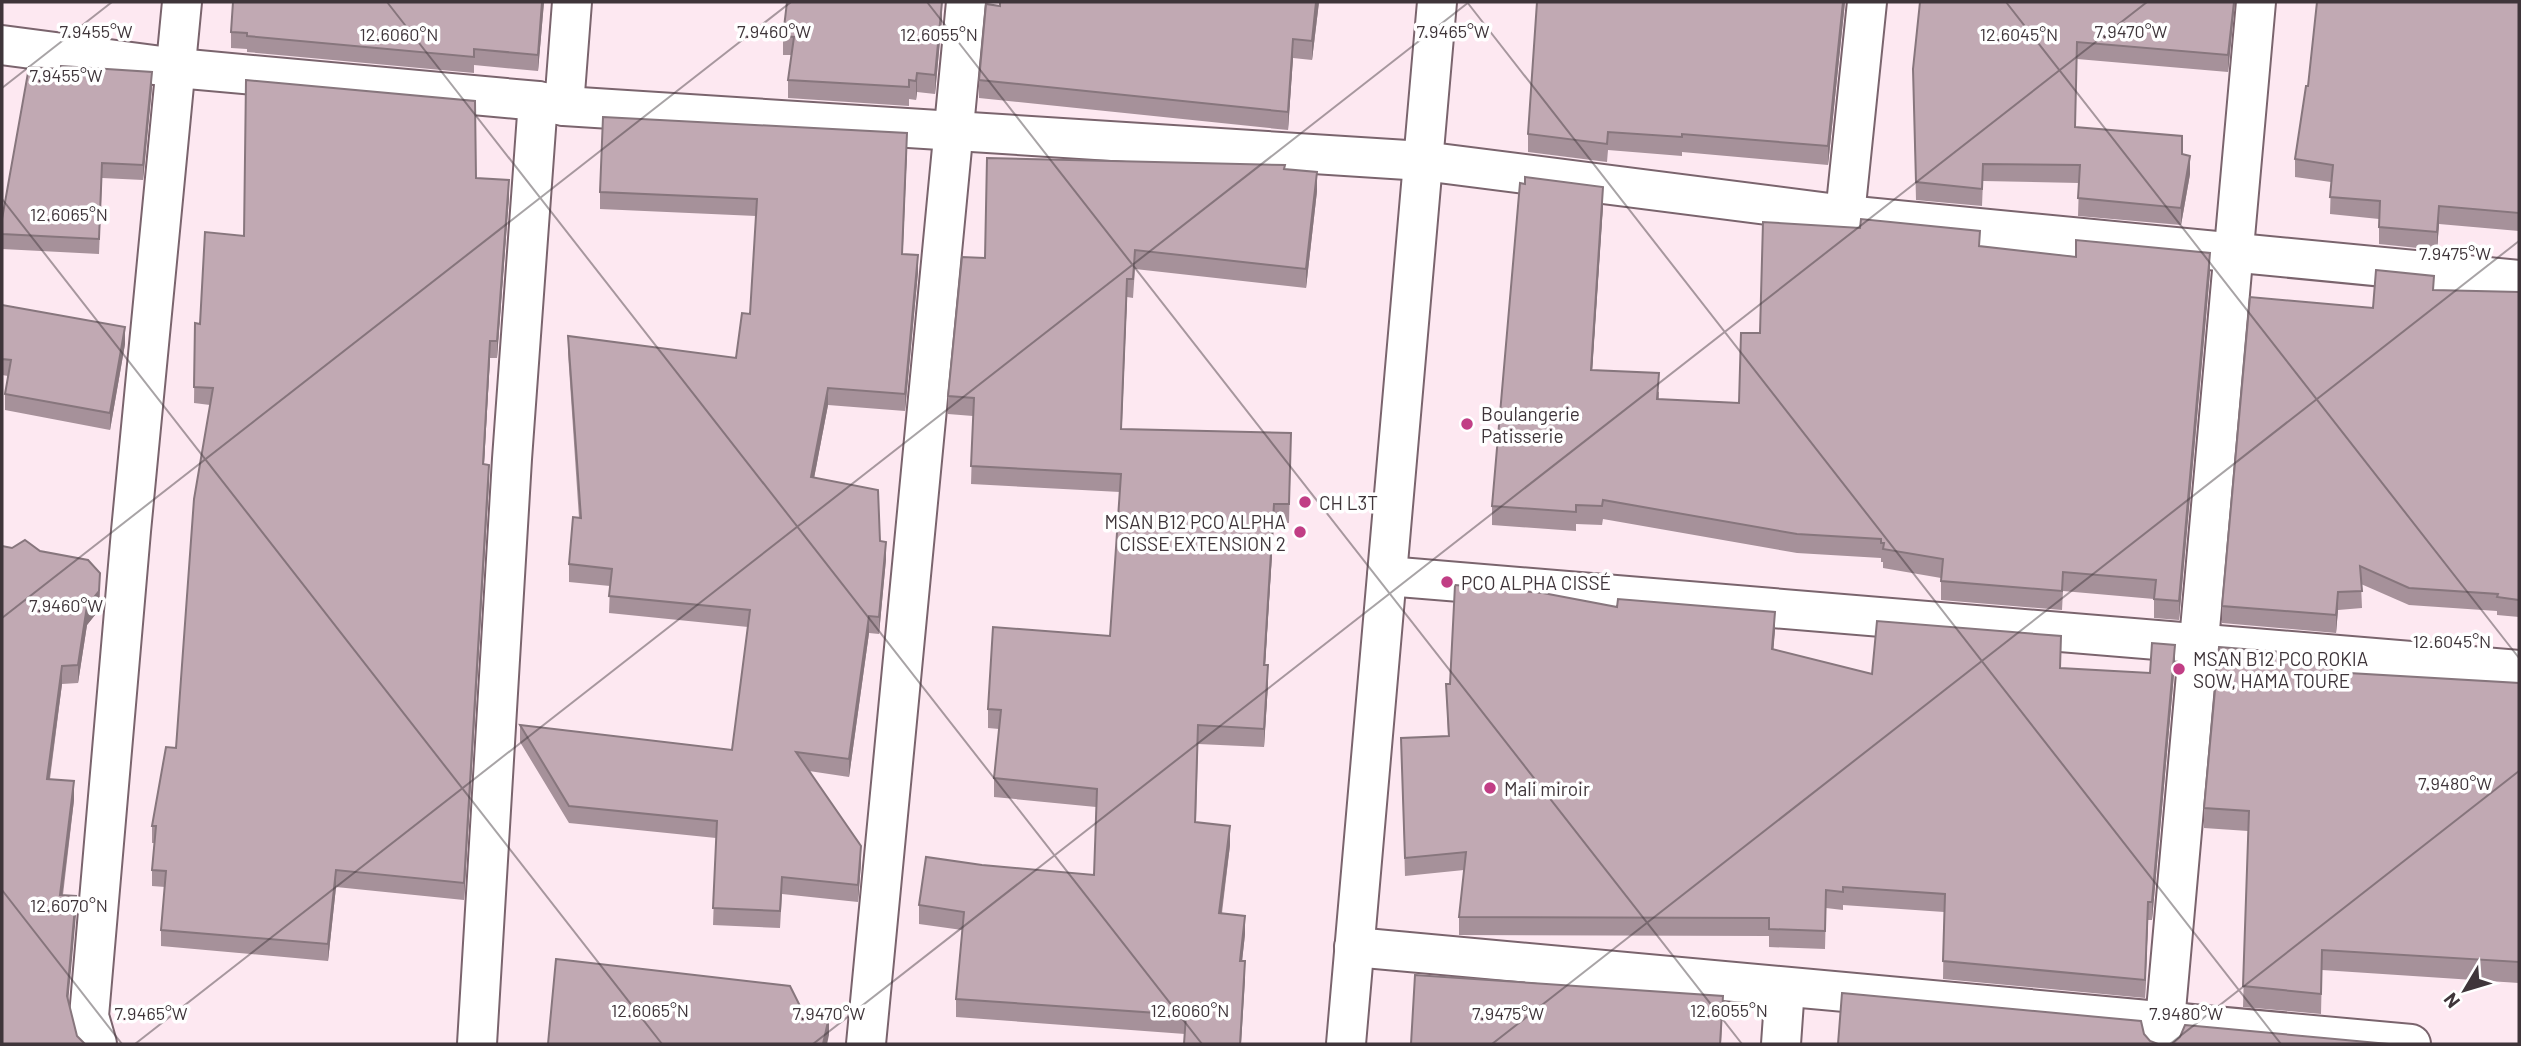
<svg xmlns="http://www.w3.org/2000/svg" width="2521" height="1046" font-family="Barlow,sans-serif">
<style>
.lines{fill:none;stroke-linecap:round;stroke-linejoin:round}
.minor-casing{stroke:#7a646d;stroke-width:42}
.major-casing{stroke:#7a646d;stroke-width:42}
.minor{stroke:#fff;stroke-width:38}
.major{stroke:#fff;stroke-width:38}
.wall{fill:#a6919a}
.shaded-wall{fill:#87767d}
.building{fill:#c1a9b3;stroke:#87767d;stroke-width:2}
.ticks{fill:none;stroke:#3f353a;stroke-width:2;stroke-opacity:0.45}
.poi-dot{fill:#c13e85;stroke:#fff;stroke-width:2.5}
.labels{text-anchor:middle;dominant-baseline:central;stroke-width:7;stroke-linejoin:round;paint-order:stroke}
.poi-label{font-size:19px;fill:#3f353a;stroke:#fff;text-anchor:start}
.ticks-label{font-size:18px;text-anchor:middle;fill:#3f353a;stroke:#fff;stroke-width:7;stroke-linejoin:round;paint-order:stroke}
</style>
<rect width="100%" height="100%" fill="#fde8f1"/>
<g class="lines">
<g class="minor-casing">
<g id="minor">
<path d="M 2,45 L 177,68 L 538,101 L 564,106 L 1423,161 L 1845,215 L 2519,280"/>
<path d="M 564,106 L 572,2"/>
<path d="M 1845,215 L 1867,2"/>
<path d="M 1387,576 L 2519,670"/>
<path d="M 1354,947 L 2411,1044"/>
<path d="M 97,1044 L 89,1016 L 131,531 L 182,2"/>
<path d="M 477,1044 L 512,459 L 538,101"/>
<path d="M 866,1044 L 966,2"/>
<path d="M 1781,1044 L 1785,987"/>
<path d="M 2163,1044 L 2256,2"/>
</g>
</g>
<g class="major-casing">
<path id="major" d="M 1346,1044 L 1437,2"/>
</g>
<use href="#minor" class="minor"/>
<use href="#major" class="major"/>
</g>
<g class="wall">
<path d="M 544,2 L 538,71 L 474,65 L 474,73 L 247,52 L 247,49 L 231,48 L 231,32 Z"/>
<path d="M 1319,2 L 1312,60 L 1293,58 L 1288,130 L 979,98 L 979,80 L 1000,6 Z"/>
<path d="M 1845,2 L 1828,165 L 1682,152 L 1682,156 L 1608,150 L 1607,162 L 1528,152 L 1528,134 Z"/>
<path d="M 2235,2 L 2228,72 L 2077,59 L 2075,127 L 2182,154 L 2190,174 L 2181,225 L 2078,216 L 2079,183 L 1983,181 L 1982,206 L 1916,200 L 1913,69 Z"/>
<path d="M 2519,2 L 2519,231 L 2439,224 L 2437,250 L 2379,244 L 2379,219 L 2330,214 L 2331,182 L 2295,177 L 2295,159 L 2308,86 Z"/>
<path d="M 942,19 L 935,94 L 917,92 L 916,100 L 909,99 L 909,106 L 788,98 L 788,80 L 792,55 L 783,55 L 783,36 Z"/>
<path d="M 152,87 L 143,180 L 102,178 L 99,254 L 2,249 L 2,219 Z"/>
<path d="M 907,150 L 902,254 L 918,272 L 905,411 L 828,405 L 814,478 L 880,541 L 886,559 L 879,634 L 869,633 L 849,777 L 809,771 L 861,863 L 858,902 L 782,894 L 780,928 L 713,925 L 716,838 L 569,823 L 520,742 L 520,725 L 732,750 L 748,627 L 609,613 L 610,586 L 569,582 L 569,564 L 579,518 L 568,353 L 568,336 L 736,358 L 750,314 L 756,216 L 600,209 L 600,192 Z"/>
<path d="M 1285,169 L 1317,191 L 1306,288 L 1135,269 L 1133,298 L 1127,297 L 1121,429 L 1291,451 L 1289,523 L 1274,522 L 1265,665 L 1268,684 L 1264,747 L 1198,744 L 1196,822 L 1230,845 L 1222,913 L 1245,934 L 1242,961 L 1245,980 L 1185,1034 L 956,1017 L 956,999 L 962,930 L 919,924 L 919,905 L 982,865 L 1094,875 L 1096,807 L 994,797 L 994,778 L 999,729 L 988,728 L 988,709 L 1110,636 L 1120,492 L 971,484 L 973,416 L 948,414 L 948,396 L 985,258 Z"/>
<path d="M 476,178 L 509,197 L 497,358 L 490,358 L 484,464 L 489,481 L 464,900 L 336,887 L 328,961 L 161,946 L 161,930 L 165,887 L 152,886 L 152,870 L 155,843 L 152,843 L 152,826 L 176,748 L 210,405 L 194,403 L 195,323 L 200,324 L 244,236 Z"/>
<path d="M 1525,184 L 1603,206 L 1592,370 L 1659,392 L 1659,399 L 1739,403 L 1760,333 L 1980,246 L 2210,272 L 2179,620 L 2154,618 L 2154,599 L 2063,591 L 2062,610 L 1941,600 L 1941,578 L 1883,568 L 1883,562 L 1881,562 L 1881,558 L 1797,553 L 1603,519 L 1602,525 L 1576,524 L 1576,531 L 1492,525 L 1492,506 Z"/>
<path d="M 2434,290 L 2519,292 L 2519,617 L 2497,615 L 2497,611 L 2409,605 L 2361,584 L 2362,608 L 2338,610 L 2336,633 L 2222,623 L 2222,606 L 2373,308 Z"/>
<path d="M 2,305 L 125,344 L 110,430 L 5,410 L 5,394 L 8,376 L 2,375 Z"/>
<path d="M 12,548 L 40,551 L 100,592 L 99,610 L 87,625 L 78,683 L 62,684 L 50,779 L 74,800 L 63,895 L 76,915 L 2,1044 Z"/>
<path d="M 1617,607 L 1775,630 L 1773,650 L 1872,674 L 2061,668 L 2150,673 L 2175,663 L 2152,920 L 2148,920 L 2145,998 L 1943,979 L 1944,912 L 1843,905 L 1843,910 L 1826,908 L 1825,949 L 1769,947 L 1769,936 L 1459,935 L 1459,917 L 1464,870 L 1405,876 L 1401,738 L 1448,736 L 1446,684 L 1450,684 Z"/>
<path d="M 2333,672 L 2519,683 L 2519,983 L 2322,970 L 2321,1014 L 2243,1007 L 2248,831 L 2204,828 L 2204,808 Z"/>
</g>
<g class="shaded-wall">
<path d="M 542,2 L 544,2 L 538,71 L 538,55 Z"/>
<path d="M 942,2 L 942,19 L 935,94 L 935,75 Z"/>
<path d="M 1316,2 L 1319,2 L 1312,60 L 1312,41 Z"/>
<path d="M 1843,2 L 1845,2 L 1828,165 L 1828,146 Z"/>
<path d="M 2234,2 L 2235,2 L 2228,72 L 2228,55 Z"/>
<path d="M 1293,39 L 1293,58 L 1288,130 L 1288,112 Z"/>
<path d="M 152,72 L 152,87 L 143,180 L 143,165 Z"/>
<path d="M 917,73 L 917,92 L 916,100 L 916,81 Z"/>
<path d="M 907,133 L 907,150 L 902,271 L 902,254 Z"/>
<path d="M 2190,156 L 2190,174 L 2181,225 L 2181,208 Z"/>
<path d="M 1317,172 L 1317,191 L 1306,288 L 1306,269 Z"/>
<path d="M 509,180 L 509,197 L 497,358 L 497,341 Z"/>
<path d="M 1603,187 L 1603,206 L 1591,389 L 1591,370 Z"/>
<path d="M 2439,206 L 2439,224 L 2437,250 L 2437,232 Z"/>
<path d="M 2210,253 L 2210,272 L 2179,620 L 2179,601 Z"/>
<path d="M 918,255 L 918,272 L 905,411 L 905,394 Z"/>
<path d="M 1127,279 L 1127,297 L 1121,447 L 1121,429 Z"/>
<path d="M 125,327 L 125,344 L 110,430 L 110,413 Z"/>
<path d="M 490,341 L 490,358 L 483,481 L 483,464 Z"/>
<path d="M 828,388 L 828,405 L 811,494 L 811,477 Z"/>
<path d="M 489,465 L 489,481 L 464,900 L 464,883 Z"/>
<path d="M 1274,504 L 1274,522 L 1264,684 L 1264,665 Z"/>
<path d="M 886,542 L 886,559 L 879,634 L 879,617 Z"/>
<path d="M 100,573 L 99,610 L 87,625 L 78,683 L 78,665 L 87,606 Z"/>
<path d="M 2338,592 L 2338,610 L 2336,633 L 2336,615 Z"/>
<path d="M 1775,612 L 1775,630 L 1772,667 L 1772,649 Z"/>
<path d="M 869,616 L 869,633 L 849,777 L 849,759 Z"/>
<path d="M 2175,645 L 2175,663 L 2152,920 L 2152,902 Z"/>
<path d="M 1268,665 L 1268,684 L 1264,747 L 1264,729 Z"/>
<path d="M 62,666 L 62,684 L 47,797 L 47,779 Z"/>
<path d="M 74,781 L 74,800 L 60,913 L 60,895 Z"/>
<path d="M 1230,826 L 1230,845 L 1219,931 L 1219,913 Z"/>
<path d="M 861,846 L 861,863 L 858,902 L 858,885 Z"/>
<path d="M 336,870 L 336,887 L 328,961 L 328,944 Z"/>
<path d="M 76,896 L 76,915 L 67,1014 L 67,996 Z"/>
<path d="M 2148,902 L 2148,920 L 2145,998 L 2145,980 Z"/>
<path d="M 1245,916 L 1245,934 L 1240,980 L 1240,961 Z"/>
<path d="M 1245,961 L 1245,980 L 1241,1044 L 1240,1044 Z"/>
<path d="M 1723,996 L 1721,1044 L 1720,1044 Z"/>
<path d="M 829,1017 L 829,1035 L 827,1044 L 823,1044 Z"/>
</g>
<g class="building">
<path d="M 233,2 L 542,2 L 538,55 L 474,49 L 474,57 L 247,36 L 247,33 L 231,32 Z"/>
<path d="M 787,2 L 942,2 L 935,75 L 917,73 L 916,81 L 909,80 L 909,87 L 788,80 L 794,37 L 783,36 Z"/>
<path d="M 1000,2 L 1316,2 L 1312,41 L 1293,39 L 1288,112 L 979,80 L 986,4 L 1000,6 Z"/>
<path d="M 1537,2 L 1843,2 L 1828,146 L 1682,134 L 1682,137 L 1608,132 L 1607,144 L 1528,134 Z"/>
<path d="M 1920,2 L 2234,2 L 2228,55 L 2077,42 L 2075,127 L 2182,136 L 2182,154 L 2190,156 L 2181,208 L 2078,198 L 2080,165 L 1983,164 L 1982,189 L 1916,182 L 1913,69 Z"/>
<path d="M 2317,2 L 2519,2 L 2519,213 L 2439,206 L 2437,232 L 2379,227 L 2380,201 L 2330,197 L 2333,165 L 2295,159 L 2306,86 L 2308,86 Z"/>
<path d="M 61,66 L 152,72 L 143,165 L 102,163 L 99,239 L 2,234 L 2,219 L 29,67 L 61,69 Z"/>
<path d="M 246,80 L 475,101 L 476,178 L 509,180 L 497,341 L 490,341 L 483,464 L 489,465 L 464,883 L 336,870 L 328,944 L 161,930 L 166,871 L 152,870 L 156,826 L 152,826 L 166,747 L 176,748 L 194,499 L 213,388 L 194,387 L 195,323 L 200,324 L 205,232 L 244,236 Z"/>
<path d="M 603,117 L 907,133 L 902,254 L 918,255 L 905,394 L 828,388 L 811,477 L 878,490 L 880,541 L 886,542 L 879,617 L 869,616 L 849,759 L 796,752 L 861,846 L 858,885 L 782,877 L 780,911 L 713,908 L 717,821 L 569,806 L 520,725 L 732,750 L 750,610 L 609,596 L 612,569 L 569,564 L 573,517 L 581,518 L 568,336 L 736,358 L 742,313 L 750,314 L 757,199 L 600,192 Z"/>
<path d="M 987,158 L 1285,165 L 1284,169 L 1317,172 L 1306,269 L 1135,250 L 1133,279 L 1127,279 L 1121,429 L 1291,433 L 1289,504 L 1274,504 L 1264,665 L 1268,665 L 1264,729 L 1198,725 L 1195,822 L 1230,826 L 1219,913 L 1245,916 L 1240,961 L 1245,961 L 1240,1044 L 1184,1044 L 1186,1015 L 956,999 L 964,912 L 919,905 L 926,857 L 982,865 L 1094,875 L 1097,789 L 994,778 L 1001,710 L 988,709 L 993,627 L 1110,636 L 1121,474 L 971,466 L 974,398 L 948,396 L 962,257 L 985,258 Z"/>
<path d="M 1525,177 L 1603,187 L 1591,370 L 1659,373 L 1657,399 L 1739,403 L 1741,333 L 1760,333 L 1763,222 L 1860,228 L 1861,219 L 1980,231 L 1979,246 L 2076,257 L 2076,240 L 2210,253 L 2179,601 L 2154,599 L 2156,580 L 2063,572 L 2062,591 L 1941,581 L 1943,559 L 1883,549 L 1884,543 L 1881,543 L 1881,539 L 1797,534 L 1603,500 L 1602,506 L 1576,505 L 1576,512 L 1492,506 L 1520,183 L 1525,184 Z"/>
<path d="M 2376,270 L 2434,276 L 2433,290 L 2519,292 L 2519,600 L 2497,597 L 2498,594 L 2409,588 L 2360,566 L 2362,591 L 2338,592 L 2336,615 L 2222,606 L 2250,297 L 2373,308 Z"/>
<path d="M 2,305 L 125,327 L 110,413 L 5,394 L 11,360 L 2,359 Z"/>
<path d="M 25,540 L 40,551 L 88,560 L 100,573 L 99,591 L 87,606 L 78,665 L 62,666 L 47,779 L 74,781 L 60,895 L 76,896 L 67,996 L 77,1036 L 85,1044 L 2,1044 L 2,546 L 12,548 Z"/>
<path d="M 1455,585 L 1543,593 L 1617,607 L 1618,599 L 1775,612 L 1772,649 L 1872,674 L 1877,621 L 2061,636 L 2060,668 L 2150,673 L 2152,643 L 2175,645 L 2152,902 L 2148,902 L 2145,980 L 1943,961 L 1945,894 L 1843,887 L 1843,892 L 1826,890 L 1825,931 L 1769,929 L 1769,918 L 1459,917 L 1466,852 L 1405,858 L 1401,738 L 1449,736 L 1446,684 L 1450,684 Z"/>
<path d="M 2219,647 L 2333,656 L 2332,672 L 2519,683 L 2519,962 L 2322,950 L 2321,994 L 2243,986 L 2249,811 L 2204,808 Z"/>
<path d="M 556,959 L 790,986 L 801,1008 L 829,1017 L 823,1044 L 548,1044 Z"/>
<path d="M 1415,975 L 1723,996 L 1720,1044 L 1411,1044 Z"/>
<path d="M 1842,993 L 2141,1021 L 2144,1034 L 2150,1041 L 2158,1044 L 1838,1044 Z"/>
<path d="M 2185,1025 L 2389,1044 L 2169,1044 L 2172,1044 L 2180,1037 Z"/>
</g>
<path class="ticks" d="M 387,2 L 1202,1044M 927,2 L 1742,1044M 1467,2 L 2281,1044M 2006,2 L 2519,658M 2,88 L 112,2M 2,199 L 662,1044M 2,618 L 791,2M 2,890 L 122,1044M 135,1044 L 1469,2M 813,1044 L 2147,2M 1492,1044 L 2519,241M 2170,1044 L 2519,771"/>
<g class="poi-dot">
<circle cx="1467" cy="424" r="7"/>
<circle cx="1305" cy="502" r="7"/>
<circle cx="1300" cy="532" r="7"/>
<circle cx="1447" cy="582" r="7"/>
<circle cx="2179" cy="669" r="7"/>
<circle cx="1490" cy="788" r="7"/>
</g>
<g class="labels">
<g class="poi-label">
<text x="1481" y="413">Boulangerie<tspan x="1481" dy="22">Patisserie</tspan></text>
<text x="1319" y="502">CH L3T</text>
<text x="1286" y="521" text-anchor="end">MSAN B12 PCO ALPHA<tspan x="1286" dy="22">CISSE EXTENSION 2</tspan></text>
<text x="1461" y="582">PCO ALPHA CISSÉ</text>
<text x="2193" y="658">MSAN B12 PCO ROKIA<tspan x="2193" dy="22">SOW, HAMA TOURE</tspan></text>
<text x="1504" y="788">Mali miroir</text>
</g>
</g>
<g class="ticks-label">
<text x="96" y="38">7.9455°W</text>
<text x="774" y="38">7.9460°W</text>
<text x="1453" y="38">7.9465°W</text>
<text x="2131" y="38">7.9470°W</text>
<text x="399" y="41">12.6060°N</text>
<text x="939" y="41">12.6055°N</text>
<text x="2019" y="41">12.6045°N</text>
<text x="66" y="82">7.9455°W</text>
<text x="69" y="221">12.6065°N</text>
<text x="2455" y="260">7.9475°W</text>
<text x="66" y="612">7.9460°W</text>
<text x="2452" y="648">12.6045°N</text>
<text x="2455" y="790">7.9480°W</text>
<text x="69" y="912">12.6070°N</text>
<text x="650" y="1017">12.6065°N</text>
<text x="1190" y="1017">12.6060°N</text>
<text x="1729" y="1017">12.6055°N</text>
<text x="151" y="1020">7.9465°W</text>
<text x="829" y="1020">7.9470°W</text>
<text x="1508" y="1020">7.9475°W</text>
<text x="2186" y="1020">7.9480°W</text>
</g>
<rect width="2521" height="1046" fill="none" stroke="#3f353a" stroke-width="7"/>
<g transform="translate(2465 990) rotate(232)" stroke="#ffffff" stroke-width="5" paint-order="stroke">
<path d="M0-5L12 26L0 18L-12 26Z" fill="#3f353a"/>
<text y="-10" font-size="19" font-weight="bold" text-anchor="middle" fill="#3f353a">N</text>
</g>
</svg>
